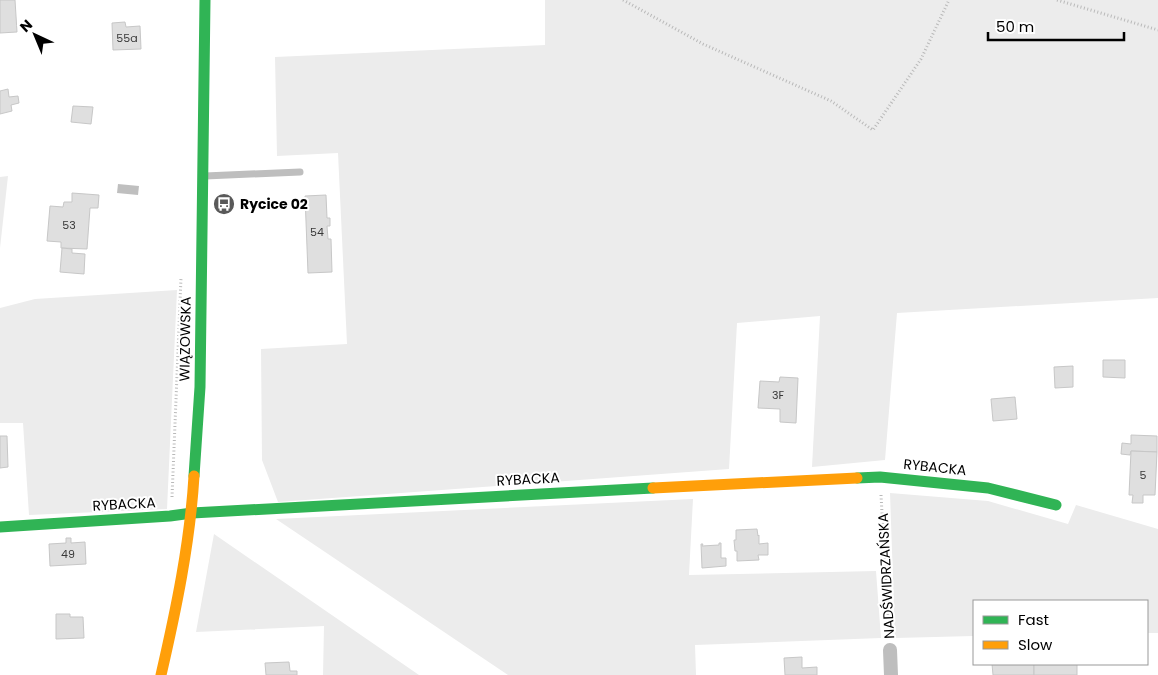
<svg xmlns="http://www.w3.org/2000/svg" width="1158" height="675" font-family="Poppins,sans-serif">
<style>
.green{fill:#ececec}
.water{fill:#bfbfbf}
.building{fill:#dfdfdf;stroke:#c7c7c7}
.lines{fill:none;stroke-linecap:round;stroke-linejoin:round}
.path{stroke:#b9b9b9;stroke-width:3;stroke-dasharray:1 2.5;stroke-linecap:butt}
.lane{stroke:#bebebe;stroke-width:7}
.street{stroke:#bebebe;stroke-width:14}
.fast{stroke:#30b455;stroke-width:11}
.slow{stroke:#ff9f0a;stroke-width:11}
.labels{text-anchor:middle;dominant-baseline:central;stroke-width:4;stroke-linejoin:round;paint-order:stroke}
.number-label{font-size:11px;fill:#383838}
.poi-label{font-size:14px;font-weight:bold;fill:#000;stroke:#fff;text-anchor:start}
.street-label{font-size:14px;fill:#000;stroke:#fff}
</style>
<rect width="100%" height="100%" fill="#fff"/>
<g class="green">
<path d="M 545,0 L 1158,0 L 1158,298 L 897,313 L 885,460 L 812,467 L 820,316 L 737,323 L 729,469 L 278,502 L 262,460 L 261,349 L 347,344 L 338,153 L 277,156 L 275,57 L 545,45 Z"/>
<path d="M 8,176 L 0,248 L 0,177 Z"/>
<path d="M 177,290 L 167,509 L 29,515 L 23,423 L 0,423 L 0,308 L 35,299 Z"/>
<path d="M 890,493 L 988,501 L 1068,524 L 1076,505 L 1158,529 L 1158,633 L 1147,633 L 1147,601 L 974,601 L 974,636 L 895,638 Z"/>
<path d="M 693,499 L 689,575 L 876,571 L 881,638 L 695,645 L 696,675 L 508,675 L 276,519 Z"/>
<path d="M 214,534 L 419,675 L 323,675 L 324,626 L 196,632 Z"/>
</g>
<path class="water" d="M 118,184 L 139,186 L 138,195 L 117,193 Z"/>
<g class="building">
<path d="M 0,0 L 15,0 L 17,32 L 0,33 Z"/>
<path d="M 125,22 L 126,27 L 140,26 L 141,49 L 113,50 L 112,23 Z"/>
<path d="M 8,89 L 9,97 L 18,96 L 19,103 L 11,105 L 12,111 L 0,114 L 0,91 Z"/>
<path d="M 73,106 L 93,107 L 91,124 L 71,122 Z"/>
<path d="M 72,193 L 99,195 L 98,208 L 90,208 L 87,249 L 61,248 L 61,242 L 47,241 L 50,206 L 63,207 L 64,202 L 72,202 Z"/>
<path d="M 326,195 L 327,218 L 330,218 L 330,226 L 327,226 L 328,239 L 331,239 L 332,272 L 308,273 L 305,196 Z"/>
<path d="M 62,248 L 72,249 L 72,253 L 85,254 L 84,274 L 60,272 Z"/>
<path d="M 1103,360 L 1125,360 L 1125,378 L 1103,377 Z"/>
<path d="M 1073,366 L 1073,387 L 1055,388 L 1054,367 Z"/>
<path d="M 780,377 L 798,378 L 796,423 L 780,422 L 780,409 L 758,408 L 760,381 L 779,382 Z"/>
<path d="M 1015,397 L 1017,419 L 993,421 L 991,399 Z"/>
<path d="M 1131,435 L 1157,436 L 1157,452 L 1131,451 L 1130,455 L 1121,454 L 1122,443 L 1131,444 Z"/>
<path d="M 0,436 L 7,436 L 8,467 L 0,468 Z"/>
<path d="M 1131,451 L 1157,452 L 1155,495 L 1143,495 L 1143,503 L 1132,503 L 1133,495 L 1129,495 Z"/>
<path d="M 757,529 L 758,536 L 759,535 L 759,544 L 768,543 L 768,555 L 758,555 L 759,560 L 737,561 L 737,551 L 735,551 L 734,540 L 736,540 L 736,530 Z"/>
<path d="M 66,538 L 71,538 L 71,543 L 85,542 L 86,564 L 50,566 L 49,544 L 66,543 Z"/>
<path d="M 719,543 L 721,543 L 721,558 L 726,558 L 726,566 L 702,568 L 701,544 L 703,544 L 702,546 L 719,545 Z"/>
<path d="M 56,614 L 70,614 L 70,617 L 83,617 L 84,638 L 56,639 Z"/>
<path d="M 802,657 L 802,668 L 817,667 L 817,675 L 785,675 L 784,658 Z"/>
<path d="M 289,662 L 290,671 L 297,671 L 297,675 L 266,675 L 265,663 Z"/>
<path d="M 992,664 L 1034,664 L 1034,675 L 993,675 Z"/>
<rect x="1034" y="664" width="43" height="11"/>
</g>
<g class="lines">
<g class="path">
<path d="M 623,0 L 703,44 L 831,101 L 873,130 L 921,59 L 949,0"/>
<path d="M 1057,0 L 1158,30"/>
<path d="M 881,495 L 889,636"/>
<path d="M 172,497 L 181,278"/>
</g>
<path class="lane" d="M 205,176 L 300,172"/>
<path class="street" d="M 890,650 L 891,675"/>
<g class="fast">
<path d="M 194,476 L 200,387 L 205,0"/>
<path d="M 857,478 L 880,477 L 988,488 L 1056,505"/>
<path d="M 0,527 L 170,516 L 192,513 L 653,488"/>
</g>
<g class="slow">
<path d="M 653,488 L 857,478"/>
<path d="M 161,675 C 176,610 190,543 194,476"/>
</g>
</g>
<defs>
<g id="bus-disc" transform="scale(1.125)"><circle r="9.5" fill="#595959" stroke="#fff"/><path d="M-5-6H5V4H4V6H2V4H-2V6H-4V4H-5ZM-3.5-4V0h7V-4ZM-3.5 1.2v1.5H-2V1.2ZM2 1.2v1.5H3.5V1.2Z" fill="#fff"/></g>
</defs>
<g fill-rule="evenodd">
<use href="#bus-disc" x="224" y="204"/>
</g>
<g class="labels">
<g class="number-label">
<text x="127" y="38">55a</text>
<text x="69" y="225">53</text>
<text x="317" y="232">54</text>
<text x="778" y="395">3F</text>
<text x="1143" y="475">5</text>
<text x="68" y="554">49</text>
</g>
<g class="poi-label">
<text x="240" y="204">Rycice 02</text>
</g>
<g class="street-label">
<text transform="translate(185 339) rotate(-89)">WIĄZOWSKA</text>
<text transform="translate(935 467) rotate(6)">RYBACKA</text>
<text transform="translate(528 479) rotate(-3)">RYBACKA</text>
<text transform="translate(124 504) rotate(-3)">RYBACKA</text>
<text transform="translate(886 576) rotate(-93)">NADŚWIDRZAŃSKA</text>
</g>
</g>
<rect x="973" y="600" width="175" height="65" fill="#ffffff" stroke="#999999"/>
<rect x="983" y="616" width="25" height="8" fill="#30b455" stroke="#999999"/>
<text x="1018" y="625" font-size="15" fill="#000000">Fast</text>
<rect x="983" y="641" width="25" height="8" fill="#ff9f0a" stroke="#999999"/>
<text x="1018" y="650" font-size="15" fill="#000000">Slow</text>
<g transform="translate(35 35) rotate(316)" stroke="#ffffff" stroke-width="4" paint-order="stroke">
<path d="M0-4L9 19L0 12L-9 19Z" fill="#000000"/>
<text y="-8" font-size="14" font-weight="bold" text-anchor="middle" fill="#000000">N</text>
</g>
<path d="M988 32v8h136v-8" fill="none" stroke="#000000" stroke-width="2.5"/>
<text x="996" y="32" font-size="15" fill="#000000" stroke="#ffffff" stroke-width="4" paint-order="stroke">50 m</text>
</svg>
